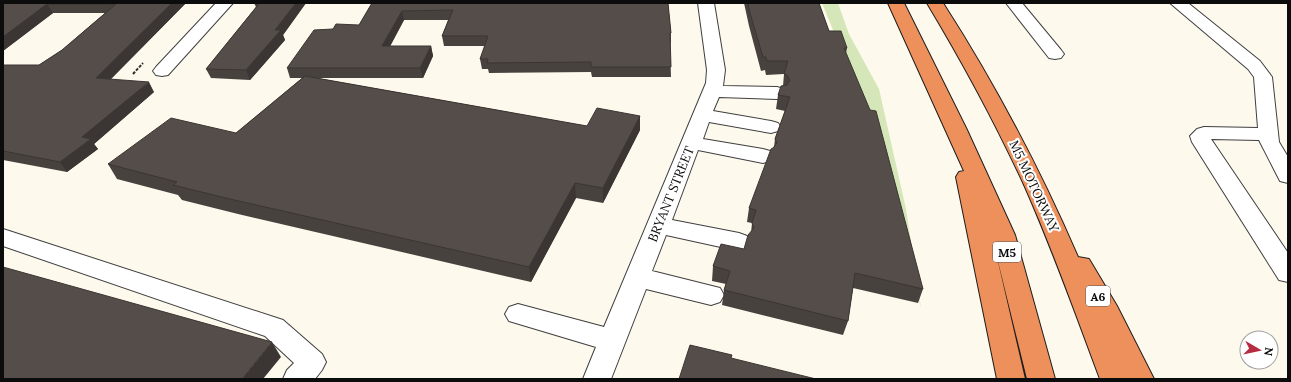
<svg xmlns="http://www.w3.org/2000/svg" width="1291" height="382" font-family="Lora,serif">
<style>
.green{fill:#d5e7b8}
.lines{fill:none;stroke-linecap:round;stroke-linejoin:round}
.minor-casing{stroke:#3f3f3f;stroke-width:2}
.highway-casing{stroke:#1d1d1d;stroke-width:2}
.path{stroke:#2e2e2e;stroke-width:2;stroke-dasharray:3 1.5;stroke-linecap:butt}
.minor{fill:#fff;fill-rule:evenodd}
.highway{fill:#ee905b;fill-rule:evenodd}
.wall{fill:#48423f}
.shaded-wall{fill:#3b3633}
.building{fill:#544d49;stroke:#3b3633}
.labels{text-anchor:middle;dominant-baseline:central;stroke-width:4;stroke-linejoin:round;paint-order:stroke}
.shield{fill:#fff;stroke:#555;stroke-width:1}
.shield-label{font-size:12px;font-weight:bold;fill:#0c0c0c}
.street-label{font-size:13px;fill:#0c0c0c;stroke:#fff}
</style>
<rect width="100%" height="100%" fill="#fef9ed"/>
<path class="green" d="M 822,3 L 838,3 L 849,34 L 879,89 L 906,209 L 921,308 L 875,122 L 853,79 Z"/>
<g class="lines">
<g class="minor-casing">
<g id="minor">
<path d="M 216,3 L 233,3 L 168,75 L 162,76 L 156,75 L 153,71 L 156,67 Z"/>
<path d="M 698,3 L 714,3 L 725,70 L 723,86 L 777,87 L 784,89 L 786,93 L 784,97 L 777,99 L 719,97 L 713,111 L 771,121 L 778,123 L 781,127 L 778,131 L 771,133 L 709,122 L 703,139 L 763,149 L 770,151 L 773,156 L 770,161 L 763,163 L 698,150 L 672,220 L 739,233 L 747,236 L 751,242 L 747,248 L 739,251 L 666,235 L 652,271 L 720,288 L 724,295 L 720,302 L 711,305 L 646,289 L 611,379 L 583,379 L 596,347 L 509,321 L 505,314 L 509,307 L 518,304 L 604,327 L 706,83 L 707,70 Z"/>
<path d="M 1006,3 L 1022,3 L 1061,50 L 1064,54 L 1061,58 L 1055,59 L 1049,58 Z"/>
<path d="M 1170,3 L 1188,3 L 1260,61 L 1272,77 L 1279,142 L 1288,157 L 1288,183 L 1280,181 L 1259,140 L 1211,139 L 1288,253 L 1288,282 L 1279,280 L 1192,142 L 1190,136 L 1197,129 L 1204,127 L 1258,128 L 1254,77 L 1248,69 Z"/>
<path d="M 3,229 L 283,320 L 322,354 L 326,362 L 322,370 L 315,379 L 283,379 L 287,370 L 294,363 L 265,336 L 3,246 Z"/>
</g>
</g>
<g class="highway-casing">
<g id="highway">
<path d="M 888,3 L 904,3 L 967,130 L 1015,235 L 1055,379 L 1027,379 L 995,249 L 1025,379 L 997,379 L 956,177 L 959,172 L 964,171 Z"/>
<path d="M 927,3 L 943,3 C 995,84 1040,169 1078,257 L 1089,259 L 1117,306 L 1154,379 L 1100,379 C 1076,315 1053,250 1025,187 C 996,124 963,63 927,3 Z"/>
</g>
</g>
<path class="path" d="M 133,74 L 143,63"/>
<use href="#minor" class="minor"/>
<use href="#highway" class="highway"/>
</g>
<g class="wall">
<path d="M 3,3 L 186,3 L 111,79 L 154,92 L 94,144 L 98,149 L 67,172 L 3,160 L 3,65 L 39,65 L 62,50 L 105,13 L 53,13 L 3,51 Z"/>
<path d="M 254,3 L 306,3 L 283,35 L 285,40 L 250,80 L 211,78 L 206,69 L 256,7 Z"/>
<path d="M 372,3 L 668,3 L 671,33 L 671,43 L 670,43 L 671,77 L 592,77 L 591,72 L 489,73 L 488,69 L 482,69 L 480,59 L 485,46 L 444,46 L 442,36 L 448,20 L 404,20 L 390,46 L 431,46 L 433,56 L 423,78 L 317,78 L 587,126 L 640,116 L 640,130 L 603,203 L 576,198 L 531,282 L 238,214 L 182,200 L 178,195 L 117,179 L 108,164 L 236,133 L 302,78 L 290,78 L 287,68 L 333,29 L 359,25 Z"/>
<path d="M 744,3 L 819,3 L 829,31 L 847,48 L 846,53 L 923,289 L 918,303 L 853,288 L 848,321 L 843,335 L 722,305 L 724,290 L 726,284 L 712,281 L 713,266 L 744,249 L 751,233 L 752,223 L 747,222 L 749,208 L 774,147 L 775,139 L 785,111 L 776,109 L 778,95 L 783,86 L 784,74 L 766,75 L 765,70 L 761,71 L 749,26 Z"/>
</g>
<g class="shaded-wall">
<path d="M 172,3 L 186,3 L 102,88 L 96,78 Z"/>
<path d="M 296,3 L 306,3 L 283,35 L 285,40 L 250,80 L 246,70 Z"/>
<path d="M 47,4 L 53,13 L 3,51 L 3,37 Z"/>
<path d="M 402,11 L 404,20 L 385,56 L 382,46 Z"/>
<path d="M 431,46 L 433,56 L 423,78 L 420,68 Z"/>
<path d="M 149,82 L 154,92 L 94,144 L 98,149 L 67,172 L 60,162 L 82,137 Z"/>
<path d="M 640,116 L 640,130 L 603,203 L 603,188 Z"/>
<path d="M 575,183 L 576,198 L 531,282 L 529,267 Z"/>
<path d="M 272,342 L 281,357 L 263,379 L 242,379 Z"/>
</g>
<g class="building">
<path d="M 3,3 L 172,3 L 96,78 L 149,82 L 82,137 L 91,139 L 60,162 L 3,151 L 3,65 L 39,65 L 62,50 L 116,4 L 47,4 L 3,37 Z"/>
<path d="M 256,3 L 296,3 L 275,30 L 281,30 L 246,70 L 206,69 L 258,5 Z"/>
<path d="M 372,3 L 668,3 L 671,33 L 670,33 L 671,67 L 591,67 L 591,62 L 487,63 L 488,59 L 480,59 L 488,36 L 442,36 L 453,10 L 402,11 L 382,46 L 431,46 L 420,68 L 287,68 L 314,30 L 333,29 L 336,24 L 359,25 Z"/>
<path d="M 748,3 L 819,3 L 829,31 L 841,31 L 847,48 L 844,48 L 870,110 L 876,111 L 923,289 L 855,273 L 848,321 L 724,290 L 730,271 L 713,266 L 721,244 L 744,249 L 748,235 L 754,228 L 752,223 L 756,210 L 749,208 L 771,149 L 773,148 L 777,143 L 775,139 L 790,97 L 778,95 L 781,86 L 787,85 L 790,80 L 787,75 L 784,74 L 788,61 L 767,61 L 766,57 L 763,57 L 750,13 Z"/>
<path d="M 305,76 L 587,126 L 597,108 L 640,116 L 603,188 L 575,183 L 529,267 L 230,199 L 173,185 L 177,182 L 108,164 L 171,118 L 236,133 Z"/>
<path d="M 3,267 L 272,342 L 242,379 L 3,379 Z"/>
<path d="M 690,345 L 732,355 L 731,358 L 816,379 L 679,379 Z"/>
</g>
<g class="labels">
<g class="shield">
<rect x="993" y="242" width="28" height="20" rx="3"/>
<rect x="1086" y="286" width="24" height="20" rx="3"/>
</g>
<g class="shield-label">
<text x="1007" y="252">M5</text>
<text x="1098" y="296">A6</text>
</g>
<g class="street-label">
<text transform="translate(1034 186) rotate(65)">M5 MOTORWAY</text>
<text transform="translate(671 194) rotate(-68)">BRYANT STREET</text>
</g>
</g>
<rect width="1291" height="382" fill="none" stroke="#0c0c0c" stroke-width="8"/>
<g transform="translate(1259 350) rotate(99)"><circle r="19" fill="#ffffff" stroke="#9e9e9e"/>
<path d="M0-3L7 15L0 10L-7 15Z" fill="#b62b3f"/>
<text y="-6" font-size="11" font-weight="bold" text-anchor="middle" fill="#0c0c0c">N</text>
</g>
</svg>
